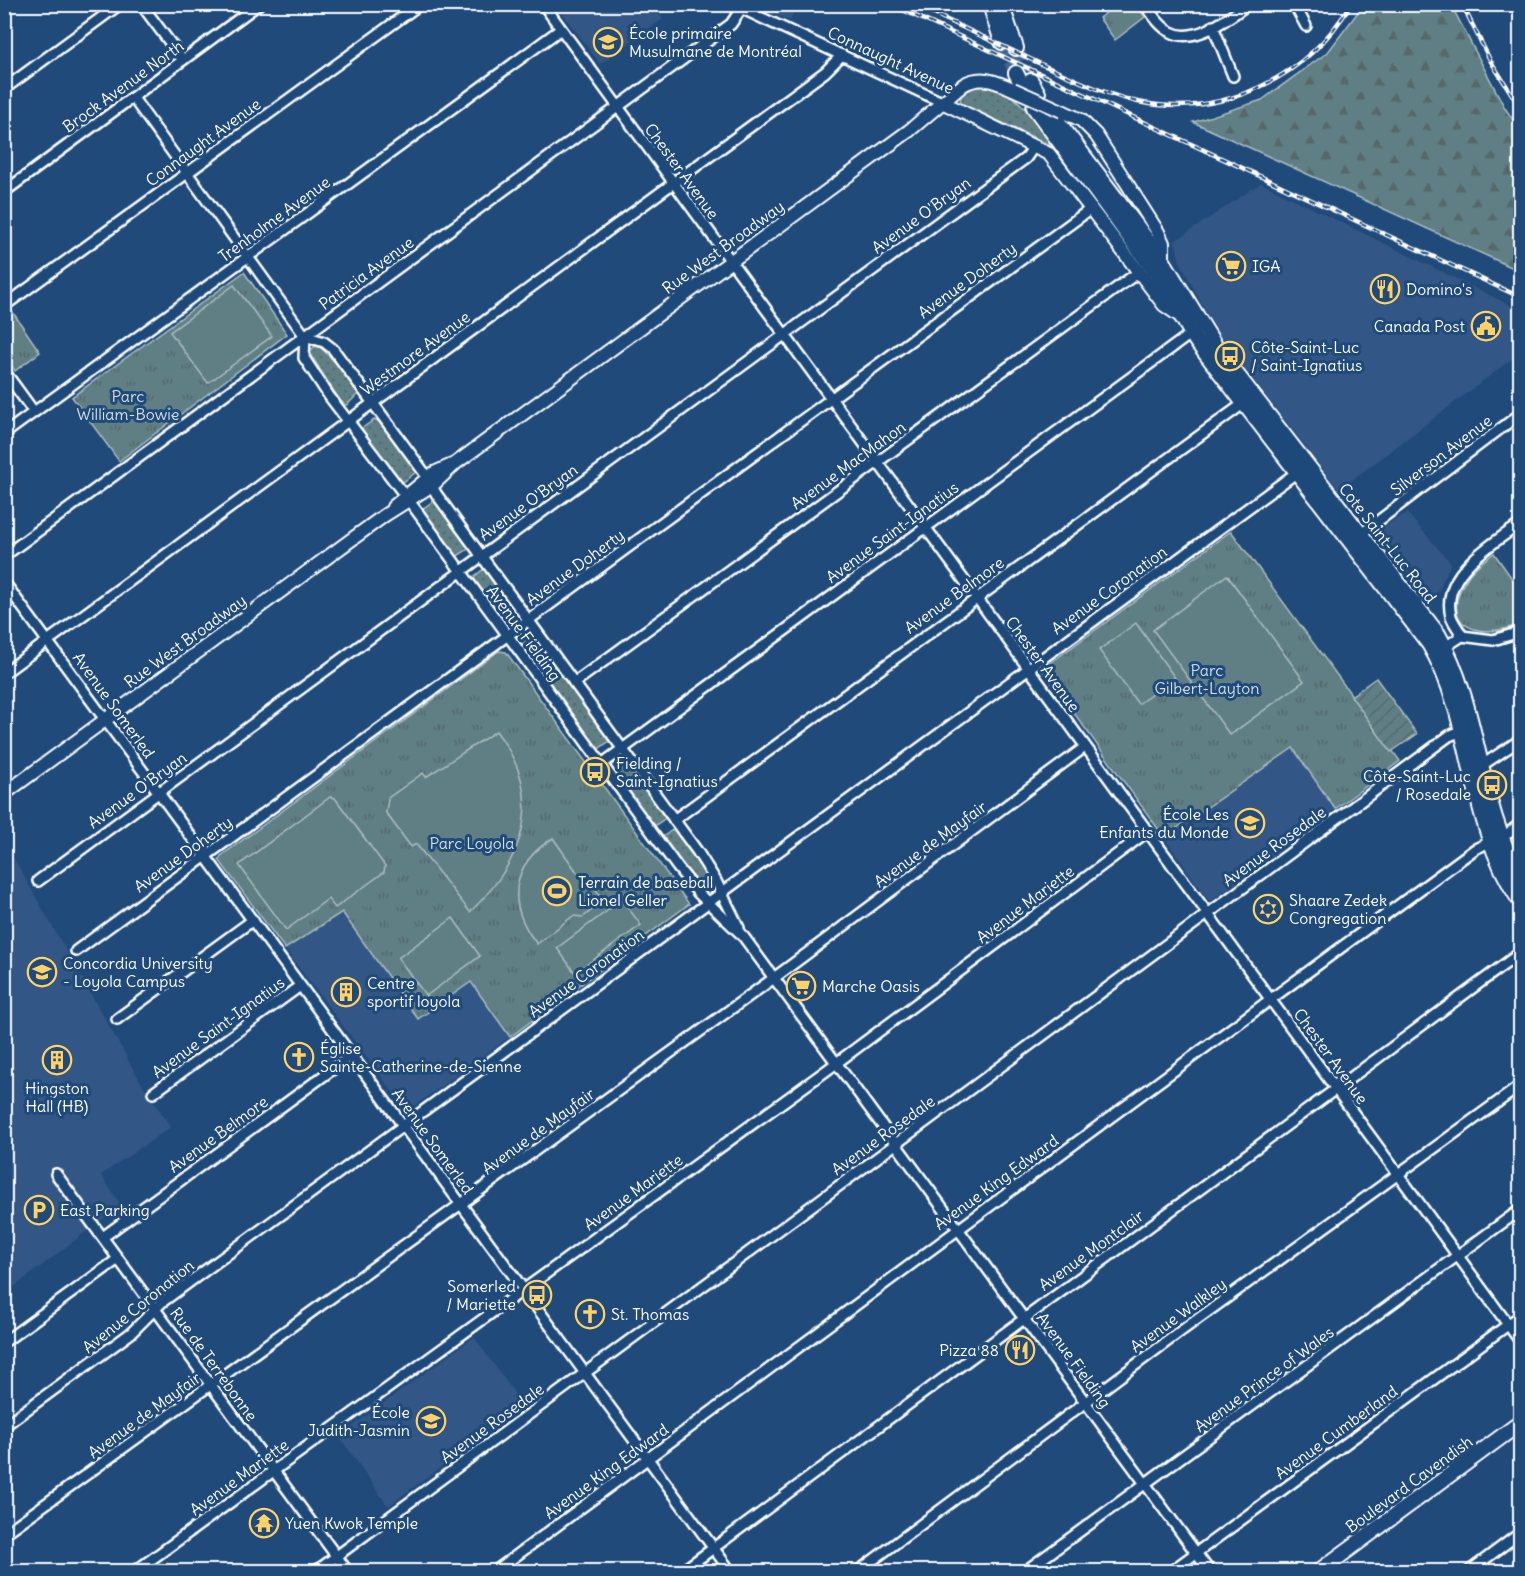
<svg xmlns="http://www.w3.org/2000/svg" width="1525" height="1576" font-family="Delius,sans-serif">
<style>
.built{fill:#325686}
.grass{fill:url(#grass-dots);stroke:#aebfc2;stroke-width:1.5}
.forest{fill:url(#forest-firs);stroke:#aebfc2;stroke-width:1.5}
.park{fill:url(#park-tufts);stroke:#aebfc2;stroke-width:1.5}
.garden{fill:url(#garden-furrows);stroke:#aebfc2;stroke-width:1.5}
.pitch{fill:#5e7f84;stroke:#aebfc2;stroke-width:1.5}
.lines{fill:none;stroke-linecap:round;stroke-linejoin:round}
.secondary-tunnel{stroke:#41658e;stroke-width:14;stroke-dasharray:14 7;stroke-linecap:butt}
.minor-casing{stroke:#fff;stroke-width:14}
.tertiary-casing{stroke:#fff;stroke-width:16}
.secondary-casing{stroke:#fff;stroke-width:18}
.minor{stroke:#1f4a7a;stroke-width:9}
.tertiary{stroke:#1f4a7a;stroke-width:12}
.secondary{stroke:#1f4a7a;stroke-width:14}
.rail-casing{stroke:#fff;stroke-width:4.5}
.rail{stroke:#1f4a7a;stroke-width:2;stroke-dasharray:7;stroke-linecap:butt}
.tertiary-bridge-casing{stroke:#fff;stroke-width:16;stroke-linecap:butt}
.tertiary-bridge{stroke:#1f4a7a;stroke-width:12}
.labels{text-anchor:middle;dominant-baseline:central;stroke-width:6;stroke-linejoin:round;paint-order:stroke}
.poi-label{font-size:16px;fill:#fff;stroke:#1f4a7a;text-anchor:start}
.street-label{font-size:16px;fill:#fff;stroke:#1f4a7a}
.park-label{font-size:16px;fill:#d7dfe0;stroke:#1f4a7a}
</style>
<defs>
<pattern id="grass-dots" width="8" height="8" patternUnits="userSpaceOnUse" patternTransform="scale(1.5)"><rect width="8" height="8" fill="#5e7f84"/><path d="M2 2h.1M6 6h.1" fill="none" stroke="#56686b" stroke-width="1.8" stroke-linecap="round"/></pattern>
<pattern id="forest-firs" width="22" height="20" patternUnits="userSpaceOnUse" patternTransform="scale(1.5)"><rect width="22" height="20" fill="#5e7f84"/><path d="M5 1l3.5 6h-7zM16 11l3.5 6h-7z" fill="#56686b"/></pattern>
<pattern id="park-tufts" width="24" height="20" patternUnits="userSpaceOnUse" patternTransform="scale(1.5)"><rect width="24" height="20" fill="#5e7f84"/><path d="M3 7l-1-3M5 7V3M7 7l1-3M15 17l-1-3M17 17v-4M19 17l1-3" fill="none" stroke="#56686b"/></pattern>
<pattern id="garden-furrows" width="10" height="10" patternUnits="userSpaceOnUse" patternTransform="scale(1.5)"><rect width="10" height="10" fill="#5e7f84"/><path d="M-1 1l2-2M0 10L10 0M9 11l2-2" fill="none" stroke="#56686b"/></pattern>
</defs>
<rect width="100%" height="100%" fill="#1f4a7a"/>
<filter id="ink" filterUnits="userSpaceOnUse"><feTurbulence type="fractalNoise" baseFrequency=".0167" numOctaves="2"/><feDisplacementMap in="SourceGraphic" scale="12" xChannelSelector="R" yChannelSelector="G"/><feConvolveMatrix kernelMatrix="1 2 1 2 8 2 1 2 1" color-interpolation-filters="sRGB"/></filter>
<g filter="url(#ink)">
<g class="built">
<path d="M 566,4 L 653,5 L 663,19 L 600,64 L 559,9 Z"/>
<path d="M 754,5 L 798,5 L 790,21 Z"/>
<path d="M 1261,183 L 1520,310 L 1520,353 L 1339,490 L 1217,333 L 1180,262 L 1175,241 Z"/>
<path d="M 1407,513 L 1451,563 L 1431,608 L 1373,532 Z"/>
<path d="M 1293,748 L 1335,809 L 1210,902 L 1164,837 Z"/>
<path d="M 12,855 L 142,1084 L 171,1127 L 101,1175 L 121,1205 L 5,1294 L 4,860 Z"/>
<path d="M 341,911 L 418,1019 L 471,982 L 510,1037 L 407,1111 L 285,949 Z"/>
<path d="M 474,1337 L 524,1406 L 388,1506 L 339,1436 Z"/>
</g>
<g class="grass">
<path d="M 978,85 C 1021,90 1029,115 1052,146 L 960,103 L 961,94 Z"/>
<path d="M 317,344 L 339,366 L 359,393 L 347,405 L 342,404 L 309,352 Z"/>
<path d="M 374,420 L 380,421 L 415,469 L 415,473 L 402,483 L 363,433 L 362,428 Z"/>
<path d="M 436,499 L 469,543 L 470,548 L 456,557 L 421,510 Z"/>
<path d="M 485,568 L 517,611 L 502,622 L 471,579 Z"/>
<path d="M 533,632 L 611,740 L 597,750 L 518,643 Z"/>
<path d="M 628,763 L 668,816 L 652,828 L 613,773 Z"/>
<path d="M 676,827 L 712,882 L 704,890 L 660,839 Z"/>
</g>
<path class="forest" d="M 1364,4 L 1451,5 L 1505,108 L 1520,130 L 1520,271 L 1193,122 L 1262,100 L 1328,52 Z"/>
<g class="park">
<path d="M 1118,4 L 1136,5 L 1145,17 L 1115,40 L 1099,18 Z"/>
<path d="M 244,272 L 287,334 L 119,461 L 72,397 Z"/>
<path d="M 12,311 L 40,352 L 15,371 L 5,356 L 5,317 Z"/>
<path d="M 1231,531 L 1400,761 L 1335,809 L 1293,748 L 1164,837 L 1042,669 Z"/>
<path d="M 1494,553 L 1520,590 L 1520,624 C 1476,642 1435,624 1469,575 C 1476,566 1485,560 1494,553 Z"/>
<path d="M 499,651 L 506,652 L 689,904 L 510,1037 L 471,982 L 418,1019 L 342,912 L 285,949 L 219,860 L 221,856 Z"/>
</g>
<path class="garden" d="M 1376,678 L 1417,734 L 1391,752 L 1351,696 Z"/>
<g class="pitch">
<path d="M 234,285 L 272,336 L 208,383 L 170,332 Z"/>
<path d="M 1227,575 L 1304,681 L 1230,735 L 1153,630 Z"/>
<path d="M 1136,623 L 1175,678 L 1138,704 L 1099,650 Z"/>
<path d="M 496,731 C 547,797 525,859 470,912 L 416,844 L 411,847 L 386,813 L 388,798 L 423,773 L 426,777 Z"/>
<path d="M 330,797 L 335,798 L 385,866 L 384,872 L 335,908 L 328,899 L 286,930 L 239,865 Z"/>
<path d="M 553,838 L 579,875 L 586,876 L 599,894 L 596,907 L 583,917 L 573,916 L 537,944 C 506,905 510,865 553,838 Z"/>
<path d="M 622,900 L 641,925 L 575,973 L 557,948 Z"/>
<path d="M 453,918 L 480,956 L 426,996 L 398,958 Z"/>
</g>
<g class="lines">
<g class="secondary-tunnel">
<path d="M 1002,42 L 1016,73"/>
<path d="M 1016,48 L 1031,81"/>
</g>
<g class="minor-casing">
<g id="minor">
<path d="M 141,4 L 183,60"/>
<path d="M 543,4 L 1520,1341"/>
<path d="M 732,4 L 944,103"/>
<path d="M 1145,4 C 1152,14 1160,27 1171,32 C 1194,45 1229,18 1248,4"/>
<path d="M 1294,4 L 1306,26"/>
<path d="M 1213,26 L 1233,76"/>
<path d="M 4,89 L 120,4"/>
<path d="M 133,98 L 305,336 L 324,342 L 333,349 L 423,471 L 437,495 L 697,851 L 716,881 L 739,928"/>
<path d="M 4,192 L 259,4"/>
<path d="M 4,306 L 420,4"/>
<path d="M 305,336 L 304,358 L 329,396 L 416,510 L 678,868 L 699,894 L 743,936 L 1210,1572"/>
<path d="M 4,371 L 34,412"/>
<path d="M 4,434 L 561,29"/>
<path d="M 1357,537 L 1520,414"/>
<path d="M 4,556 L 731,24 L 741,9"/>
<path d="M 4,582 L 731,1572"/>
<path d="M 1462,636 C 1459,629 1453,623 1451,616 C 1440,573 1493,544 1520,524"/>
<path d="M 1442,649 L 1462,636 L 1493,640 L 1520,632"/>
<path d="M 4,673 L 825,72 L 842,55"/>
<path d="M 574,683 L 1140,271"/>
<path d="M 602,764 L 1196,330"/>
<path d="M 1478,768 L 1520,740"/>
<path d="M 674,820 L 1247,401"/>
<path d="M 38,881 L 1026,158 L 1035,145"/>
<path d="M 76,951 L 1092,208"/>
<path d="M 117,1019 L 253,920"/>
<path d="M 153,1093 L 300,986"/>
<path d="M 56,1174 L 348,1572"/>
<path d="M 103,1237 L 352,1055"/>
<path d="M 4,1342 L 118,1259"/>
<path d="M 4,1426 L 131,1333 L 162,1302 L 1300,470"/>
<path d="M 4,1534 L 774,978 L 1085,747"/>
<path d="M 134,1572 L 827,1070 L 1147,832"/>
<path d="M 315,1572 L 1449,736 L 1466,729"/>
<path d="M 494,1572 C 822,1331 1147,1089 1475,849 L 1507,834 L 1520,824"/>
<path d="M 681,1572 L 1520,953"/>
<path d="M 857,1572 L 1188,1326 L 1520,1086"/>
<path d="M 1024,1572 L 1520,1210"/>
<path d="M 1170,1572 L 1520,1316"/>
<path d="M 1468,1572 L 1520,1533"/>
</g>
</g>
<g class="tertiary-casing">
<g id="tertiary">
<path d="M 944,103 L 1049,154 L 1164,305 L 1180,316"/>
<path d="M 1062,111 L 1081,120 L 1096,135 L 1158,232 L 1163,243 L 1163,261"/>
<path d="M 393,507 L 434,473 L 452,465"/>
<path d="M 4,794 L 385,515 L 434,484 L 456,463 L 910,130 L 963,85 C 981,74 996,82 1013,89"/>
</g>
</g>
<g class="secondary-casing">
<g id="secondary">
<path d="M 990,4 L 1002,42"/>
<path d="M 1001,4 L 1016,48"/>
<path d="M 1016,73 L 1022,85"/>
<path d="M 1031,81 L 1038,93"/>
<path d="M 1034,107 L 1157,275 L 1196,341 L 1429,644 C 1476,724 1465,819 1520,901"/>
<path d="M 1053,115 L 1163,261 L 1217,349 L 1438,634 C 1481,710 1477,802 1520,877"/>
<path d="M 1318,1572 L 1520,1423"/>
</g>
</g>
<use href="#minor" class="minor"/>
<use href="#tertiary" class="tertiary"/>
<use href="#secondary" class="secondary"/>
<g class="rail-casing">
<g id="rail">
<path d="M 890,4 L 1520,297"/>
<path d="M 913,4 C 957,25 1001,45 1045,66 C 1075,79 1106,95 1138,102 C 1223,119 1308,77 1351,4"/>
<path d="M 1462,4 L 1490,60 L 1520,107"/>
</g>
</g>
<use href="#rail" class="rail"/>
<g class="tertiary-bridge-casing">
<path id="tertiary-bridge" d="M 1013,89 L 1062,111"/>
</g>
<use href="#tertiary-bridge" class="tertiary-bridge"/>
</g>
</g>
<defs>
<g id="school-ring" transform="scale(1.5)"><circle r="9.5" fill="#1f4a7a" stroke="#ffd166" stroke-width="1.5"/><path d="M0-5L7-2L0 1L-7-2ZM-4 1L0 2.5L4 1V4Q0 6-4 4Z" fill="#ffd166"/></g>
<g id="supermarket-ring" transform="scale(1.5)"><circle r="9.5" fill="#1f4a7a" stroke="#ffd166" stroke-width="1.5"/><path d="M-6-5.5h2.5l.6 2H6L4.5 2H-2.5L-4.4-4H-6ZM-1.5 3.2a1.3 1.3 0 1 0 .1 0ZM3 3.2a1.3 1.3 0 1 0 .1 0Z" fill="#ffd166"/></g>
<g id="restaurant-ring" transform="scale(1.5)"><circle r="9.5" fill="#1f4a7a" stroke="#ffd166" stroke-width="1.5"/><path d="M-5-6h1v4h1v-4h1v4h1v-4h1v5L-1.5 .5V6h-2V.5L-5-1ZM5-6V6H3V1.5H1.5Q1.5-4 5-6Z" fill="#ffd166"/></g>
<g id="civic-ring" transform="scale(1.5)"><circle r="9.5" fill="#1f4a7a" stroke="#ffd166" stroke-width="1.5"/><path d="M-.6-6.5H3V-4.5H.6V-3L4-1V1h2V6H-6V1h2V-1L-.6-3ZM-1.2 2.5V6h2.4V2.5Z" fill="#ffd166"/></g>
<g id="bus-ring" transform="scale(1.5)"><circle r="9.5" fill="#1f4a7a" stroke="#ffd166" stroke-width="1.5"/><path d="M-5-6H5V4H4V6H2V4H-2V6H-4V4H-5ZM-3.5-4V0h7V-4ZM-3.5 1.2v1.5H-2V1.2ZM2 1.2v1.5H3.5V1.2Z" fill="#ffd166"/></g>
<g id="stadium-ring" transform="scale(1.5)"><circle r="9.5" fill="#1f4a7a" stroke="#ffd166" stroke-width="1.5"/><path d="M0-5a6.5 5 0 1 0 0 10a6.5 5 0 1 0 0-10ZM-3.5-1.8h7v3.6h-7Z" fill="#ffd166"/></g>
<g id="synagogue-ring" transform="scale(1.5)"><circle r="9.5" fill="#1f4a7a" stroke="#ffd166" stroke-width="1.5"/><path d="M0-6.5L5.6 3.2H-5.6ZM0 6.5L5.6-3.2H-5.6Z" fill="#ffd166"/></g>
<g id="university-ring" transform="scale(1.5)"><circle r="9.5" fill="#1f4a7a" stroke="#ffd166" stroke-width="1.5"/><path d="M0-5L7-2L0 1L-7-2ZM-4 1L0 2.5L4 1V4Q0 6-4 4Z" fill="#ffd166"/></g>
<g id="building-ring" transform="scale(1.5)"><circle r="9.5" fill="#1f4a7a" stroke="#ffd166" stroke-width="1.5"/><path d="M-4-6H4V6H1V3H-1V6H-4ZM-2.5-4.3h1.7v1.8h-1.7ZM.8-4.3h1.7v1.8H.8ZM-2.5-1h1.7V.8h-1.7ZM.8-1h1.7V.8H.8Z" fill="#ffd166"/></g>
<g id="church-ring" transform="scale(1.5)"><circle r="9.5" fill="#1f4a7a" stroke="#ffd166" stroke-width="1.5"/><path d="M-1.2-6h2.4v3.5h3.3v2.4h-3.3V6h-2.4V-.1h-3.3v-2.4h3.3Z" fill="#ffd166"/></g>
<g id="parking-ring" transform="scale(1.5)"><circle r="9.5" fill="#1f4a7a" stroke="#ffd166" stroke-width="1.5"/><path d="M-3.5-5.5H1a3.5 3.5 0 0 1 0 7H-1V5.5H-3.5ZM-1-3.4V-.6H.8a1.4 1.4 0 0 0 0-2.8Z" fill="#ffd166"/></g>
<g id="temple-ring" transform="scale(1.5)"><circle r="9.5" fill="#1f4a7a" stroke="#ffd166" stroke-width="1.5"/><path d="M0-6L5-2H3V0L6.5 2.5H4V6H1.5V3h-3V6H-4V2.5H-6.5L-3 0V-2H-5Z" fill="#ffd166"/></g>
</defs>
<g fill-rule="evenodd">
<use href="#school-ring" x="608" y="42"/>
<use href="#supermarket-ring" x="1231" y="266"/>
<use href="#restaurant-ring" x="1385" y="289"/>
<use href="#civic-ring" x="1486" y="326"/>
<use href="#bus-ring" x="1230" y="356"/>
<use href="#bus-ring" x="595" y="772"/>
<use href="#bus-ring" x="1492" y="785"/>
<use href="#school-ring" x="1250" y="823"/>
<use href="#stadium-ring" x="557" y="891"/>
<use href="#synagogue-ring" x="1268" y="909"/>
<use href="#university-ring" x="42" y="972"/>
<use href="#supermarket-ring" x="801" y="986"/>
<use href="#building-ring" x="346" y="992"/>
<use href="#church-ring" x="299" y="1057"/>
<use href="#building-ring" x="57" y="1060"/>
<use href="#parking-ring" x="39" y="1210"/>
<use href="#bus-ring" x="537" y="1295"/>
<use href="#church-ring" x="590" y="1314"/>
<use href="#restaurant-ring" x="1020" y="1350"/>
<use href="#school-ring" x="431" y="1421"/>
<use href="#temple-ring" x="264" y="1523"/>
</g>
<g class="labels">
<g class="poi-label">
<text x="629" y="33">École primaire<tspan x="629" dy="18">Musulmane de Montréal</tspan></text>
<text x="1252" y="266">IGA</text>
<text x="1406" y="289">Domino's</text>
<text x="1465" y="326" text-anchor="end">Canada Post</text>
<text x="1251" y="347">Côte-Saint-Luc<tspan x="1251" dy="18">/ Saint-Ignatius</tspan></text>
<text x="616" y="763">Fielding /<tspan x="616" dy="18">Saint-Ignatius</tspan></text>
<text x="1471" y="776" text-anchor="end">Côte-Saint-Luc<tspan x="1471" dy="18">/ Rosedale</tspan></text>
<text x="1229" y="814" text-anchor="end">École Les<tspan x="1229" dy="18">Enfants du Monde</tspan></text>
<text x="578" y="882">Terrain de baseball<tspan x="578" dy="18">Lionel Geller</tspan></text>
<text x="1289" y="900">Shaare Zedek<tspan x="1289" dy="18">Congregation</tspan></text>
<text x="63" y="963">Concordia University<tspan x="63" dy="18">- Loyola Campus</tspan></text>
<text x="367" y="983">Centre<tspan x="367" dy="18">sportif loyola</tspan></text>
<text x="822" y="986">Marche Oasis</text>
<text x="320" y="1048">Église<tspan x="320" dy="18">Sainte-Catherine-de-Sienne</tspan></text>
<text x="57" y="1088" text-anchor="middle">Hingston<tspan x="57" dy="18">Hall (HB)</tspan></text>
<text x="60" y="1210">East Parking</text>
<text x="516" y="1286" text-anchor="end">Somerled<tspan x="516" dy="18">/ Mariette</tspan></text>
<text x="611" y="1314">St. Thomas</text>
<text x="999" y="1350" text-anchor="end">Pizza 88</text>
<text x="410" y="1412" text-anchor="end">École<tspan x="410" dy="18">Judith-Jasmin</tspan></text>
<text x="285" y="1523">Yuen Kwok Temple</text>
</g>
<g class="street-label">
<text transform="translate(891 60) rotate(25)">Connaught Avenue</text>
<text transform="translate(123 86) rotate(-36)">Brock Avenue North</text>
<text transform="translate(203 142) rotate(-36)">Connaught Avenue</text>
<text transform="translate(682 171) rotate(54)">Chester Avenue</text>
<text transform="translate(921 215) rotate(-36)">Avenue O'Bryan</text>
<text transform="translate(274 219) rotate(-36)">Trenholme Avenue</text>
<text transform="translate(723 247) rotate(-36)">Rue West Broadway</text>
<text transform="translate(366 273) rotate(-36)">Patricia Avenue</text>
<text transform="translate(967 280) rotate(-36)">Avenue Doherty</text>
<text transform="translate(415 353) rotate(-36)">Westmore Avenue</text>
<text transform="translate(1441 455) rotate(-37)">Silverson Avenue</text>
<text transform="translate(848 465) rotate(-36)">Avenue MacMahon</text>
<text transform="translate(528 502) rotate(-36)">Avenue O'Bryan</text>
<text transform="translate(892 532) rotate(-36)">Avenue Saint-Ignatius</text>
<text transform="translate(1388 543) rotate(52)">Cote Saint-Luc Road</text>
<text transform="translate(575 567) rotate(-36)">Avenue Doherty</text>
<text transform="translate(1109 590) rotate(-36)">Avenue Coronation</text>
<text transform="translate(954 595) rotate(-36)">Avenue Belmore</text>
<text transform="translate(524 633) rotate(54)">Avenue Fielding</text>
<text transform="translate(185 641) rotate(-36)">Rue West Broadway</text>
<text transform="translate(1043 664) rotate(54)">Chester Avenue</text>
<text transform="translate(114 705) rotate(54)">Avenue Somerled</text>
<text transform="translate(137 790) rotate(-36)">Avenue O'Bryan</text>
<text transform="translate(930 844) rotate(-36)">Avenue de Mayfair</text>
<text transform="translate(1274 846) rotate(-36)">Avenue Rosedale</text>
<text transform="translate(183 854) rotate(-36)">Avenue Doherty</text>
<text transform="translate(1025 904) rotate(-37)">Avenue Mariette</text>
<text transform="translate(586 973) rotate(-36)">Avenue Coronation</text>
<text transform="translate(218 1027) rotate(-36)">Avenue Saint-Ignatius</text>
<text transform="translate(1331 1056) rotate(54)">Chester Avenue</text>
<text transform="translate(538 1131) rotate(-36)">Avenue de Mayfair</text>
<text transform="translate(218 1134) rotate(-36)">Avenue Belmore</text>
<text transform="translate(883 1135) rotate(-36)">Avenue Rosedale</text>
<text transform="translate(433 1141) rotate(54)">Avenue Somerled</text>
<text transform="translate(996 1182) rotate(-36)">Avenue King Edward</text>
<text transform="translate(633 1192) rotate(-36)">Avenue Mariette</text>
<text transform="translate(1091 1250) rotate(-36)">Avenue Montclair</text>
<text transform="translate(138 1306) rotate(-39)">Avenue Coronation</text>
<text transform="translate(1178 1315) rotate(-36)">Avenue Walkley</text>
<text transform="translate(1074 1360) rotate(54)">Avenue Fielding</text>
<text transform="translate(214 1364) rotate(54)">Rue de Terrebonne</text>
<text transform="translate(1264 1379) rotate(-36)">Avenue Prince of Wales</text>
<text transform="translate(144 1415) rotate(-36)">Avenue de Mayfair</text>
<text transform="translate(492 1423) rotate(-36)">Avenue Rosedale</text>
<text transform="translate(1336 1432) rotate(-36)">Avenue Cumberland</text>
<text transform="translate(606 1471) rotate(-36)">Avenue King Edward</text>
<text transform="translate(239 1477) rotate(-36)">Avenue Mariette</text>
<text transform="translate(1409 1484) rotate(-36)">Boulevard Cavendish</text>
</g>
<g class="park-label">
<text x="128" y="396">Parc<tspan x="128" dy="18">William-Bowie</tspan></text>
<text x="1207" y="670">Parc<tspan x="1207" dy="18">Gilbert-Layton</tspan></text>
<text x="472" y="843">Parc Loyola</text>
</g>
</g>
<rect width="1525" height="1576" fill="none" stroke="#1f4a7a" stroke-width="24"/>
<rect x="12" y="12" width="1501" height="1552" fill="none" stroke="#fff" stroke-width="2" filter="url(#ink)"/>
</svg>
